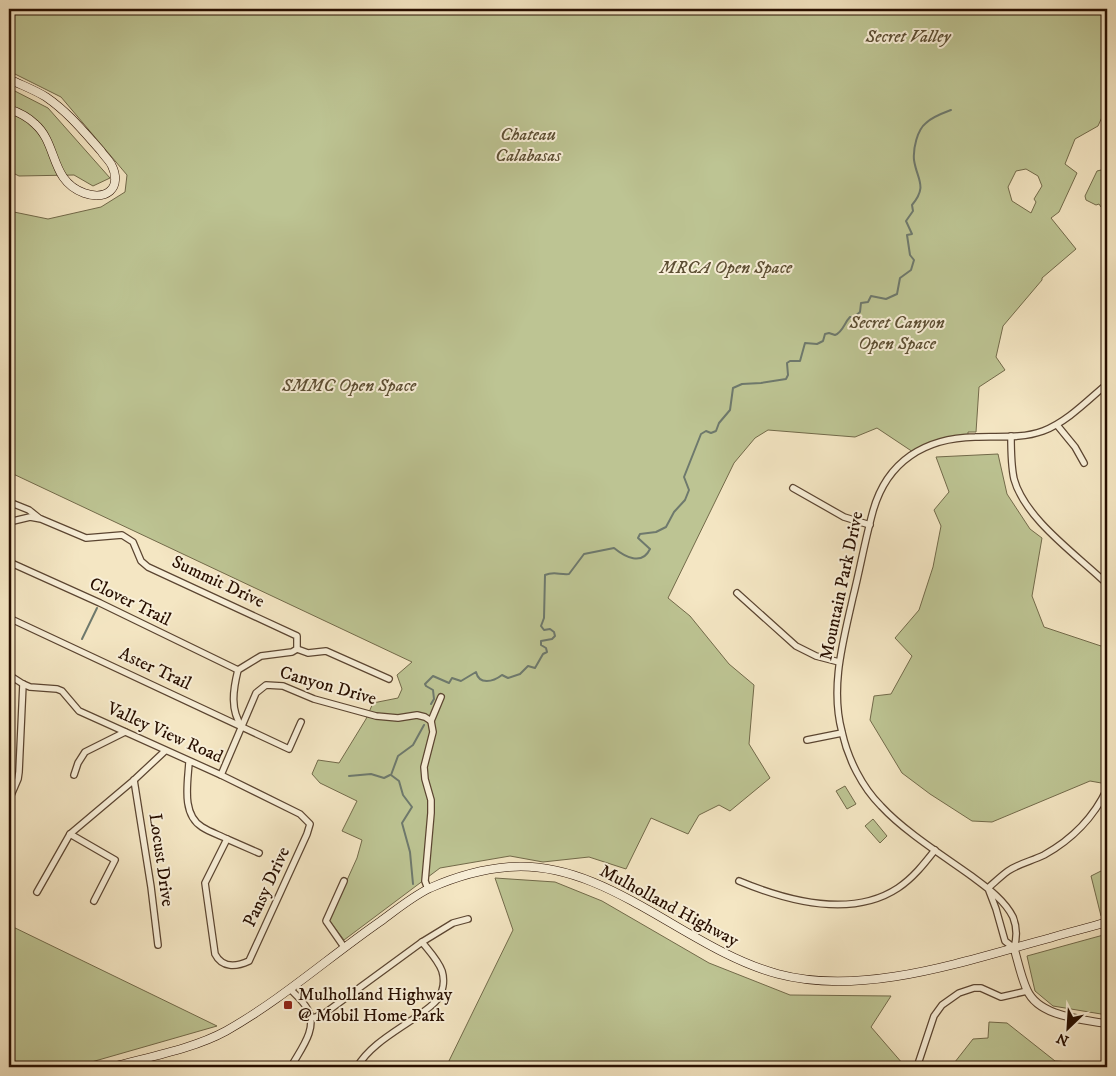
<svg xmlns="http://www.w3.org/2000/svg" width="1116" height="1076" font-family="'IM FELL DW Pica',serif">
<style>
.green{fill:#bdc493;stroke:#726a4a;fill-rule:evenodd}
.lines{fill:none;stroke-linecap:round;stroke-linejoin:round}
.stream{stroke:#6e796d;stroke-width:2}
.minor-casing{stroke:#5b4531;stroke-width:8}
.tertiary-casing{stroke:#5b4531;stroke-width:9}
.secondary-casing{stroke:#280f00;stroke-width:9}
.minor{stroke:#f8efd8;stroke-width:5.5}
.tertiary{stroke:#f8efd8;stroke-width:7}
.secondary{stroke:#f8efd8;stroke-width:8}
.poi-dot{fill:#8f2418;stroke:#f8efd8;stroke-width:2}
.labels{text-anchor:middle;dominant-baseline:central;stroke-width:4;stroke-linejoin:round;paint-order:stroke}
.park-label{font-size:18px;font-style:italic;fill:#5c4e33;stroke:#f8efd8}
.street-label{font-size:18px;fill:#280f00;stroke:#f8efd8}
.poi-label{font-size:18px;fill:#280f00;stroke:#f8efd8;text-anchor:start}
</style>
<rect width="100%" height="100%" fill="#f4e6c3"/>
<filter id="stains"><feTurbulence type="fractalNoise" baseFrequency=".004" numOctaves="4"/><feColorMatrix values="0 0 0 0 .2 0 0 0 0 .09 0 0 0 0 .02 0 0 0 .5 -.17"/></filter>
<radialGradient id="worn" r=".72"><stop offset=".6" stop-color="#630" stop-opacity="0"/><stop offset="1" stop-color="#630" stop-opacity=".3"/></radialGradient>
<g class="green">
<path d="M 9,9 L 1107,9 L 1107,106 L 1098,126 L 1075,139 L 1065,164 L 1077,173 L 1059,212 L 1051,218 L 1076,249 L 1042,278 L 1042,280 L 1003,326 L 996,357 L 1005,370 L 979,387 L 976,432 L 968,432 L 968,438 L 943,442 L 916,454 L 877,428 L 855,437 L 768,430 L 755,438 L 734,463 L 668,598 L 690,616 L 729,664 L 754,685 L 749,744 L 770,778 L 730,811 L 719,805 L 699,815 L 688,834 L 651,818 L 626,869 L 589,857 L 543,862 L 510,856 L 440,868 L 344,940 L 329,920 L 357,858 L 362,840 L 342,831 L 357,801 L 320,783 L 312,774 L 318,760 L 339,763 L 366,719 L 373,703 L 398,698 L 402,689 L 397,675 L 412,662 L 9,472 L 9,211 L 48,219 L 101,207 L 125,192 L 127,175 L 61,97 L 9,71 ZM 1026,169 L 1038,176 L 1042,186 L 1034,199 L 1036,202 L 1031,213 L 1012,201 L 1008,187 L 1016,171 Z"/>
<path d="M 9,88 L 48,108 L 110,178 L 93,186 L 74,175 L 19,176 L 9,171 Z"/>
<path d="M 1101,170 L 1107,173 L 1107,211 L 1101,207 L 1099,204 L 1096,205 L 1086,200 L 1085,196 L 1097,171 Z"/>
<path d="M 998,454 L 1007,494 L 1030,529 L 1042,538 L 1032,596 L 1044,627 L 1107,648 L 1107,784 L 1090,781 L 992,822 L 972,821 L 930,794 L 902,773 L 870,720 L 874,696 L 891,694 L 912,656 L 895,638 L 919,610 L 933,567 L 941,526 L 934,510 L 949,492 L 936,457 Z"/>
<path d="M 845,786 L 856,804 L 847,809 L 836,791 Z"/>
<path d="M 873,819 L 887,836 L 880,843 L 865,826 Z"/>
<path d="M 1107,868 L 1107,913 L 1101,916 L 1091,876 Z"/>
<path d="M 495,878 L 555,882 L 602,901 L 709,963 L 790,995 L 891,996 L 871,1027 L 903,1064 L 902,1067 L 446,1067 L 513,930 Z"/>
<path d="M 9,925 L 217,1026 L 74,1067 L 9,1067 Z"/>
<path d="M 1107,934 L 1107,1015 L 1053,1006 L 1035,991 L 1027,956 Z"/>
<path d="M 989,1022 L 1007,1023 L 1055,1061 L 1107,1064 L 1107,1067 L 951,1067 L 973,1039 L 988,1038 Z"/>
</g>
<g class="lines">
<g class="stream">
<path d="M 82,639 L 97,608"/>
<path d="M 431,704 L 434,699 L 433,690 L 426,686 L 425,684 L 433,676 L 449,683 L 452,678 L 461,681 L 476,672 C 479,685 493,682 502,675 L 508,678 L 520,674 L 528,666 L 535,668 L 543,654 L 547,652 L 546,648 L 541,645 L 541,641 L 552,639 L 555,636 L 554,632 L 550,629 L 544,630 L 541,626 L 544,618 L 545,575 C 554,571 560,575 569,574 L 584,554 L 614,548 C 625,557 642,566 650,549 L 638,538 L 640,534 L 656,532 L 666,527 L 674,512 L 685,500 L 689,490 L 684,477 L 701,434 L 706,431 L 711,433 L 716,431 L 719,423 L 730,410 L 733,388 L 742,384 L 761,383 L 786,379 L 788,375 L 787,363 L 790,361 L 800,361 L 805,343 L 817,344 L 823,341 L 825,334 L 829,333 L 835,335 C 843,332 844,323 850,317 L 854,317 L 860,312 L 861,303 L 868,302 L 871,296 L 886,299 L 897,294 L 900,278 L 911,270 L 914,260 L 910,255 L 907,235 L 912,234 L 906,221 L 913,211 L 912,205 C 928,186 917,180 914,160 C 913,149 917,130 926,123 C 932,117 943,113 951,110"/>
<path d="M 349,776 L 371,774 L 384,778 L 390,775"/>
<path d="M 413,884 L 410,852 L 402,823 L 412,807 L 403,795 L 399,781 L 391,775 L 398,756 L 413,745 L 424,725"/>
</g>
<g class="minor-casing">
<g id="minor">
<path d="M 1057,425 L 1075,447 L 1084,463"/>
<path d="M 1011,436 C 1011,450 1011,465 1014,479 C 1025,519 1077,555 1107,584"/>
<path d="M 793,488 L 844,517 L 870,525"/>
<path d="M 9,502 L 29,510 L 39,518"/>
<path d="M 9,522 L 30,517 L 41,519 L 86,538 L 122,535 L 133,542 L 141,561 L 148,567 L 297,636 L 297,649 L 292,652 L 261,656 L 238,670 C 233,690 230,710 242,727"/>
<path d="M 9,562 L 100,603 L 238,670"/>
<path d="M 737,593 L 796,646 L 816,656 L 839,662"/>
<path d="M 9,618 L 289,749 L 301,722"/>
<path d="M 297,649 L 308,653 L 326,651 L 389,679"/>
<path d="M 9,675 L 23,684 L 30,687 L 57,689 L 62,691 L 79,711 L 221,775 L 300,814 L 310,824 L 307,834 L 249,961 C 236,967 222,968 215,954 L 205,883 L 227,839 C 219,835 210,832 202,827 C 181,814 188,782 189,762"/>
<path d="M 431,721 L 441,697"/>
<path d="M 807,740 L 842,733"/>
<path d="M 74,775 L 78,763 L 85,752 L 125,732"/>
<path d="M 221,775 L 256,693 L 266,685 L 283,686 L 314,699 L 376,716 L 398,718 L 417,715 L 425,717 L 431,721 L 433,732 L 424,767 L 425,779 L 431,800 L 431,813 L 425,881 L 428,889"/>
<path d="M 134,780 L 151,887 L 158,945"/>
<path d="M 9,800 L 18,779 L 19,772 L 23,684"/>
<path d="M 70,834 L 115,860 L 94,901"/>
<path d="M 227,839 L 259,853"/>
<path d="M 344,881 L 326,921 L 344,947"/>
<path d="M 739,881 C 787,901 851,919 898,888 C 913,878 924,864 935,850"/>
<path d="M 988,888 L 996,909 L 1005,941 L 1014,948 C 1017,938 1017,927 1013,917 C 1004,899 986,887 970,875 C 942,855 904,831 881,806 C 862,787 848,759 842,732 C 830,687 843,642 853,597 C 860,569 865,540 873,511 C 887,461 925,438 975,437 C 997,436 1021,439 1043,431 C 1067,422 1088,400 1107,384"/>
<path d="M 988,888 C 994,883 1001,876 1008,871 C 1020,863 1032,861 1044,855 C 1071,840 1094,817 1107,789"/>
<path d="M 37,892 L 70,834 L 134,780 L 165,751"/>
<path d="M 290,989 C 296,995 304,1002 308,1010 C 318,1029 300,1050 291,1067"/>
<path d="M 310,1018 L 316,1017 L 325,1013 L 422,942 L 453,923 L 468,919"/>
<path d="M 357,1067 C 370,1045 395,1032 416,1017 C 423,1012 431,1007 437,1000 C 443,992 445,981 442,971 C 438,960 429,951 422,942"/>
<path d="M 917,1067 L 934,1016 L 942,1005 L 959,993 L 974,988 L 981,988 L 1001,997 L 1027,991"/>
</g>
</g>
<g class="tertiary-casing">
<path id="tertiary" d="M 1014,948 C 1018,962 1021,977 1027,990 C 1039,1017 1082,1019 1107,1024"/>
</g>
<g class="secondary-casing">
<g id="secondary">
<path d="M 9,79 C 21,85 35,90 46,97 C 68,112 84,132 101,151 C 104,156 110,161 112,166 C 116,174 117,185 110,191 C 103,197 92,196 84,193 C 50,181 58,144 35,124 C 28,117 18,112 9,109"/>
<path d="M 112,1067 C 148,1057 193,1049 226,1031 C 281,1000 329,957 381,921 C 396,910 413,896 430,888 C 455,877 482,869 509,867 C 606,859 687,950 778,974 C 864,997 967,960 1050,938 C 1069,932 1088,928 1107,922"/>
</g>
</g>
<use href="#minor" class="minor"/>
<use href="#tertiary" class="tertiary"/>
<use href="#secondary" class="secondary"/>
</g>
<rect class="poi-dot" x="283" y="1000" width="10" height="10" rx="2.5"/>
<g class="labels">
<g class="park-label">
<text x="908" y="37">Secret Valley</text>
<text x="528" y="135">Chateau<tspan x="528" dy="21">Calabasas</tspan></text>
<text x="726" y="268">MRCA Open Space</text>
<text x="897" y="323">Secret Canyon<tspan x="897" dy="21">Open Space</tspan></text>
<text x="349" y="386">SMMC Open Space</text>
</g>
<g class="street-label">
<text transform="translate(218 582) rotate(25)">Summit Drive</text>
<text transform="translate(842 586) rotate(-78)">Mountain Park Drive</text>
<text transform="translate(130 602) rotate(26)">Clover Trail</text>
<text transform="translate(155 669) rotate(25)">Aster Trail</text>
<text transform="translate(328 686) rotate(16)">Canyon Drive</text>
<text transform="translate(165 733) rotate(24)">Valley View Road</text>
<text transform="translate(161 860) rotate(82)">Locust Drive</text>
<text transform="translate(267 887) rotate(-65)">Pansy Drive</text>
<text transform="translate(669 906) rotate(28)">Mulholland Highway</text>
</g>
<g class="poi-label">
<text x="298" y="995">Mulholland Highway<tspan x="298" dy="21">@ Mobil Home Park</tspan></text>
</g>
</g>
<rect width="1116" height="1076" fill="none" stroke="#f4e6c3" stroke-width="30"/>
<rect x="10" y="10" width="1096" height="1056" fill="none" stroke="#280f00" stroke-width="2.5"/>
<rect x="15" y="15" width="1086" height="1046" fill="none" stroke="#280f00"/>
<g transform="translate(1068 1028) rotate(205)" stroke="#f8efd8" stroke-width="4" paint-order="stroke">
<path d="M0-4L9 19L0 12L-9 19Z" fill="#280f00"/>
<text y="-8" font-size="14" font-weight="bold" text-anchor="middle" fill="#280f00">N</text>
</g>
<rect width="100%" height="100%" filter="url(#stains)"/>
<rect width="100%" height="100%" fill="url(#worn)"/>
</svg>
